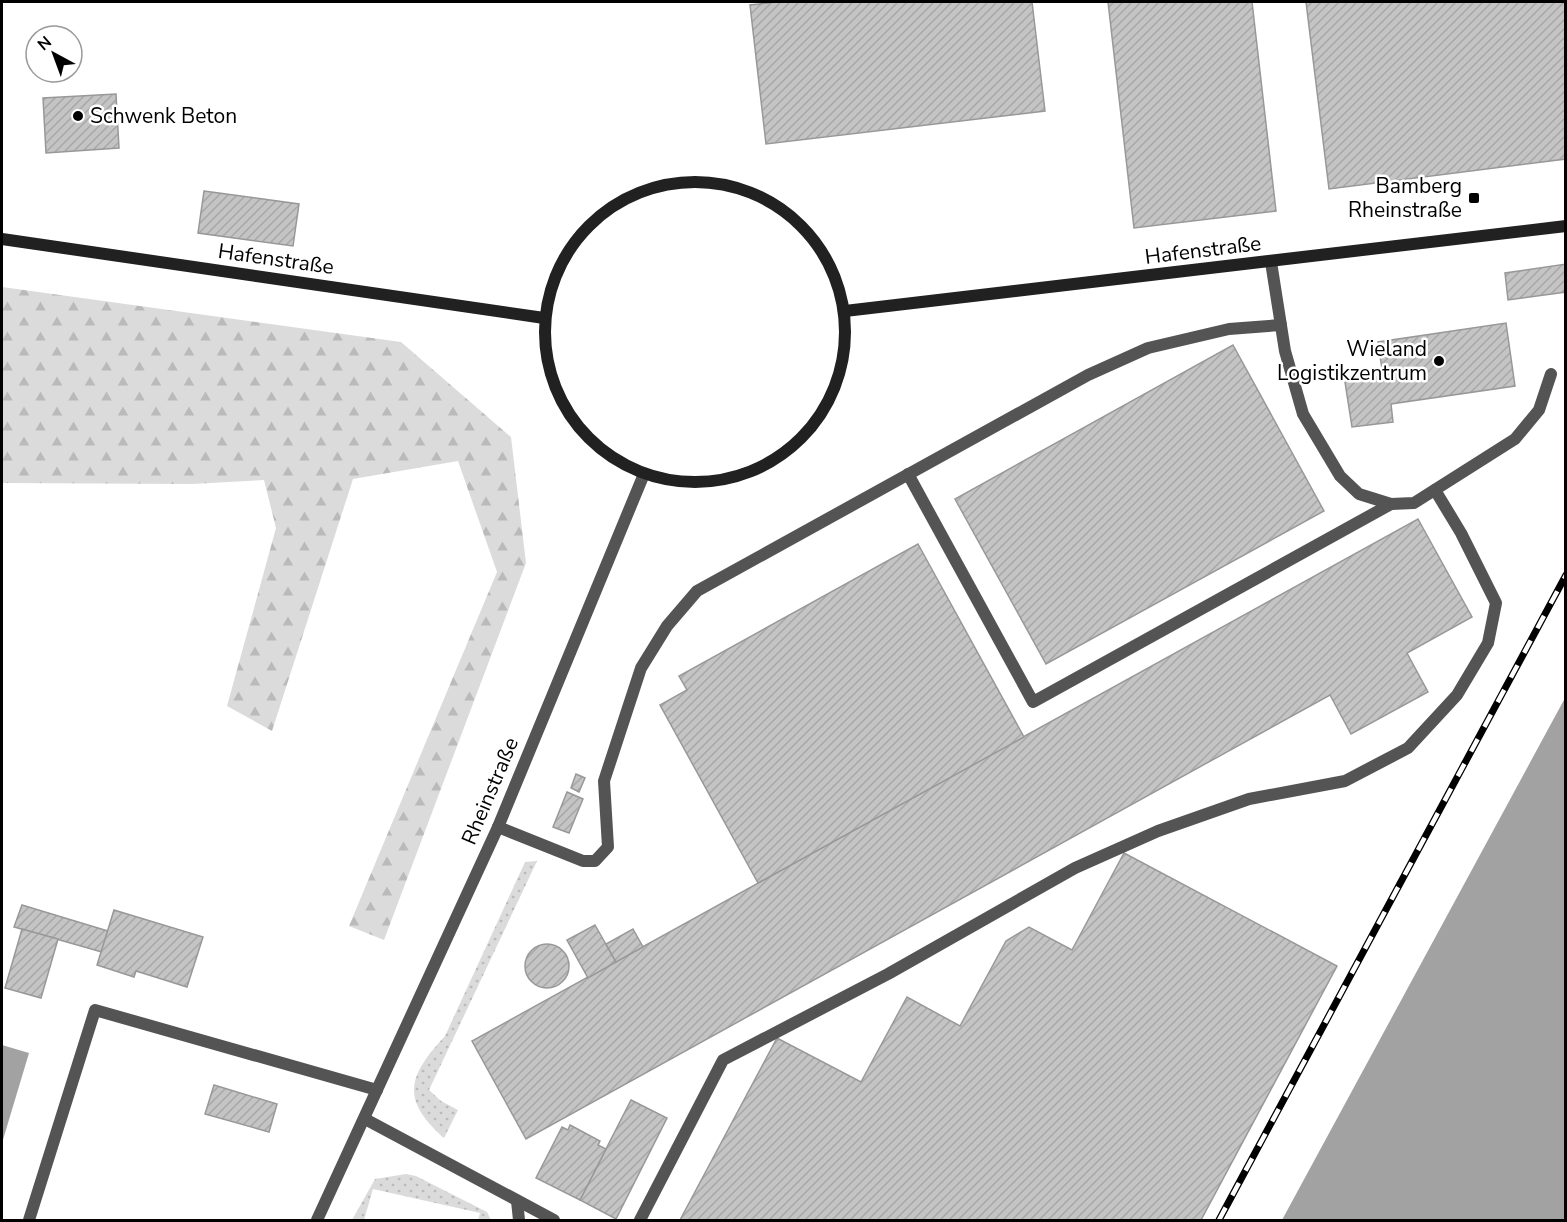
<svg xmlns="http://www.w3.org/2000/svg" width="1567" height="1222" font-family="'Nunito Sans',sans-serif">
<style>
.green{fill:url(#green-dots)}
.forest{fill:url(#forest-firs)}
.water{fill:#a2a2a2}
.building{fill:url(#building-hatch);stroke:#989898;stroke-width:1.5}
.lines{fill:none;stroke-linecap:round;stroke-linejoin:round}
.lane{stroke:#545454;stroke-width:12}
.street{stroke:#545454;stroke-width:12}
.secondary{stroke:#212121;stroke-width:12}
.rail-casing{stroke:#000;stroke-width:7}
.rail{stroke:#fff;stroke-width:4.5;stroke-dasharray:14;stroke-linecap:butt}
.poi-dot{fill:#000;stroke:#fff;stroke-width:2}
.labels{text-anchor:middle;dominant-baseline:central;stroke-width:5;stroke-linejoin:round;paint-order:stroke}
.poi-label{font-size:21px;fill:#000;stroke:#fff;text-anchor:end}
.street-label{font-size:21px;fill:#000;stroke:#fff}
</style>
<defs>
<pattern id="green-dots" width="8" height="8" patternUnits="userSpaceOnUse" patternTransform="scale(1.5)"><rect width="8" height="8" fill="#dbdbdb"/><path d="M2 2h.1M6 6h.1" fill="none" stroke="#bababa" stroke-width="1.8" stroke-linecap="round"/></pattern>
<pattern id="forest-firs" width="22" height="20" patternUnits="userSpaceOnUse" patternTransform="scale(1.5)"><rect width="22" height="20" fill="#dbdbdb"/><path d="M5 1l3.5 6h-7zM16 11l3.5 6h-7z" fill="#bababa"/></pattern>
<pattern id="building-hatch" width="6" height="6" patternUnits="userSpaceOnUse" patternTransform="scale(1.5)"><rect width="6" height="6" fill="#c4c4c4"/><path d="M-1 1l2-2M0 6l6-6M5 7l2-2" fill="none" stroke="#a7a7a7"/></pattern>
</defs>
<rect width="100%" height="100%" fill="#fff"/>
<g class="green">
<path d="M 537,861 L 429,1090 L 441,1101 L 458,1110 L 444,1138 C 400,1099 408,1076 445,1036 L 525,862 Z"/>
<path d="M 406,1174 L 416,1176 L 487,1212 L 491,1220 L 478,1220 L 480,1213 L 373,1189 L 364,1220 L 352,1220 L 375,1179 Z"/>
</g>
<path class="forest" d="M 2,287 L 401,342 L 511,437 L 526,563 L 384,940 L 349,926 L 497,572 L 458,461 L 353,479 L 272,731 L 227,706 L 276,528 L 264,480 L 192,484 L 2,483 Z"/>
<g class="water">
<path d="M 1565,698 L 1565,1220 L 1282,1220 Z"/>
<path d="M 2,1045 L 29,1053 L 2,1143 Z"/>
</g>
<g class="building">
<path d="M 776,2 L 1032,2 L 1045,111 L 766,144 L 750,5 Z"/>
<path d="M 1108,2 L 1252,2 L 1276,211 L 1134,228 Z"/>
<path d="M 1306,2 L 1566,2 L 1566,159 L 1329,189 Z"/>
<path d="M 116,94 L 119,148 L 46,153 L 43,98 Z"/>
<path d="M 204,191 L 299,204 L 293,246 L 198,233 Z"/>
<path d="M 1566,264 L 1566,292 L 1508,300 L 1505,273 Z"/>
<path d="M 1506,323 L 1515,386 L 1391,404 L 1393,422 L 1352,427 L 1345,382 L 1383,376 L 1378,342 Z"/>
<path d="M 1233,345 L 1324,511 L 1046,664 L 955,499 Z"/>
<path d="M 1418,519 L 1472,617 L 1407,653 L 1428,692 L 1351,734 L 1330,695 L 526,1139 L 472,1041 Z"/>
<path d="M 918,544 L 1024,737 L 758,883 L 660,705 L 687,690 L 679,676 Z"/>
<path d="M 576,774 L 585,778 L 579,792 L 571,788 Z"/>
<path d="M 567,792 L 583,799 L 569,833 L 553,827 Z"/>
<path d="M 1124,853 L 1337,966 L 1201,1220 L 680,1220 L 777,1038 L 861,1082 L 907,997 L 960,1026 L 1006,941 L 1029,927 L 1072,950 Z"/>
<path d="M 22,905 L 108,931 L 102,952 L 14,927 Z"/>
<path d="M 114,910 L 203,937 L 187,987 L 136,971 L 134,977 L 97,965 Z"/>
<path d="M 595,925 L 616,962 L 588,978 L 567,940 Z"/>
<path d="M 22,929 L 58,939 L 41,998 L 5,988 Z"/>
<path d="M 633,929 L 643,947 L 616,962 L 606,944 Z"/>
<circle cx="547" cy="966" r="22"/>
<path d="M 214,1085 L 277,1104 L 269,1132 L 205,1114 Z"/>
<path d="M 631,1100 L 667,1118 L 616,1219 L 580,1200 Z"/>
<path d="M 570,1125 L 600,1141 L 598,1145 L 606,1149 L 580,1200 L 536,1178 L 562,1127 L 568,1130 Z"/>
</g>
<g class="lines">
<g class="lane">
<path d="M 1271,262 L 1285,351 L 1303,414 L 1340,476 L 1359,494 L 1391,504 L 1414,503 L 1515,439 L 1539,410 L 1551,374"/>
<path d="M 908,474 L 1033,702 L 1391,504"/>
<path d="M 498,827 L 583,861 L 595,861 L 608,847 L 604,781 L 641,668 L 667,626 L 697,591 L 1088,375 L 1148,348 L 1229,329 L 1281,325"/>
<path d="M 365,1119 L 554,1220"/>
<path d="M 517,1201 L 519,1220"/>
<path d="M 29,1220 L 95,1010 L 377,1090"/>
<path d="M 640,1220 L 723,1060 L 888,974 L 1075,868 L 1158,831 L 1249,799 L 1345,781 L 1408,748 L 1457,695 L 1488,643 L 1496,603 L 1461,533 L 1435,490"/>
</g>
<path class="street" d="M 317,1220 L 498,827 L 644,474"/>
<g class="secondary">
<circle cx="695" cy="332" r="150"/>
<path d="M 2,239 L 544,318"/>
<path d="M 845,311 L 1566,226"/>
</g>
<g class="rail-casing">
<path id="rail" d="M 1219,1220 L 1566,575"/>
</g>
<use href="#rail" class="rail"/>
</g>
<g class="poi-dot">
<circle cx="78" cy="116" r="6"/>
<rect x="1468" y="192" width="12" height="12" rx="3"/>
<circle cx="1439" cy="361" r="6"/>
</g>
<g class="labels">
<g class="poi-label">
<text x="90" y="116" text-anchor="start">Schwenk Beton</text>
<text x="1462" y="186">Bamberg<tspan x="1462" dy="24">Rheinstraße</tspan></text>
<text x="1427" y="349">Wieland<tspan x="1427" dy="24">Logistikzentrum</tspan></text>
</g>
<g class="street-label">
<text transform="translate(1203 250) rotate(-7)">Hafenstraße</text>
<text transform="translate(276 259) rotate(8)">Hafenstraße</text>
<text transform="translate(490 791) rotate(-67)">Rheinstraße</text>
</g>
</g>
<rect width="1567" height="1222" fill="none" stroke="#000000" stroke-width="6"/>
<g transform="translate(54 54) rotate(319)"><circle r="28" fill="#ffffff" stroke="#999999" stroke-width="1.5"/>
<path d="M0-4.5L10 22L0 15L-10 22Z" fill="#000000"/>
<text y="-9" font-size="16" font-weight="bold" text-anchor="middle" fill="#000000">N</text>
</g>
</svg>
